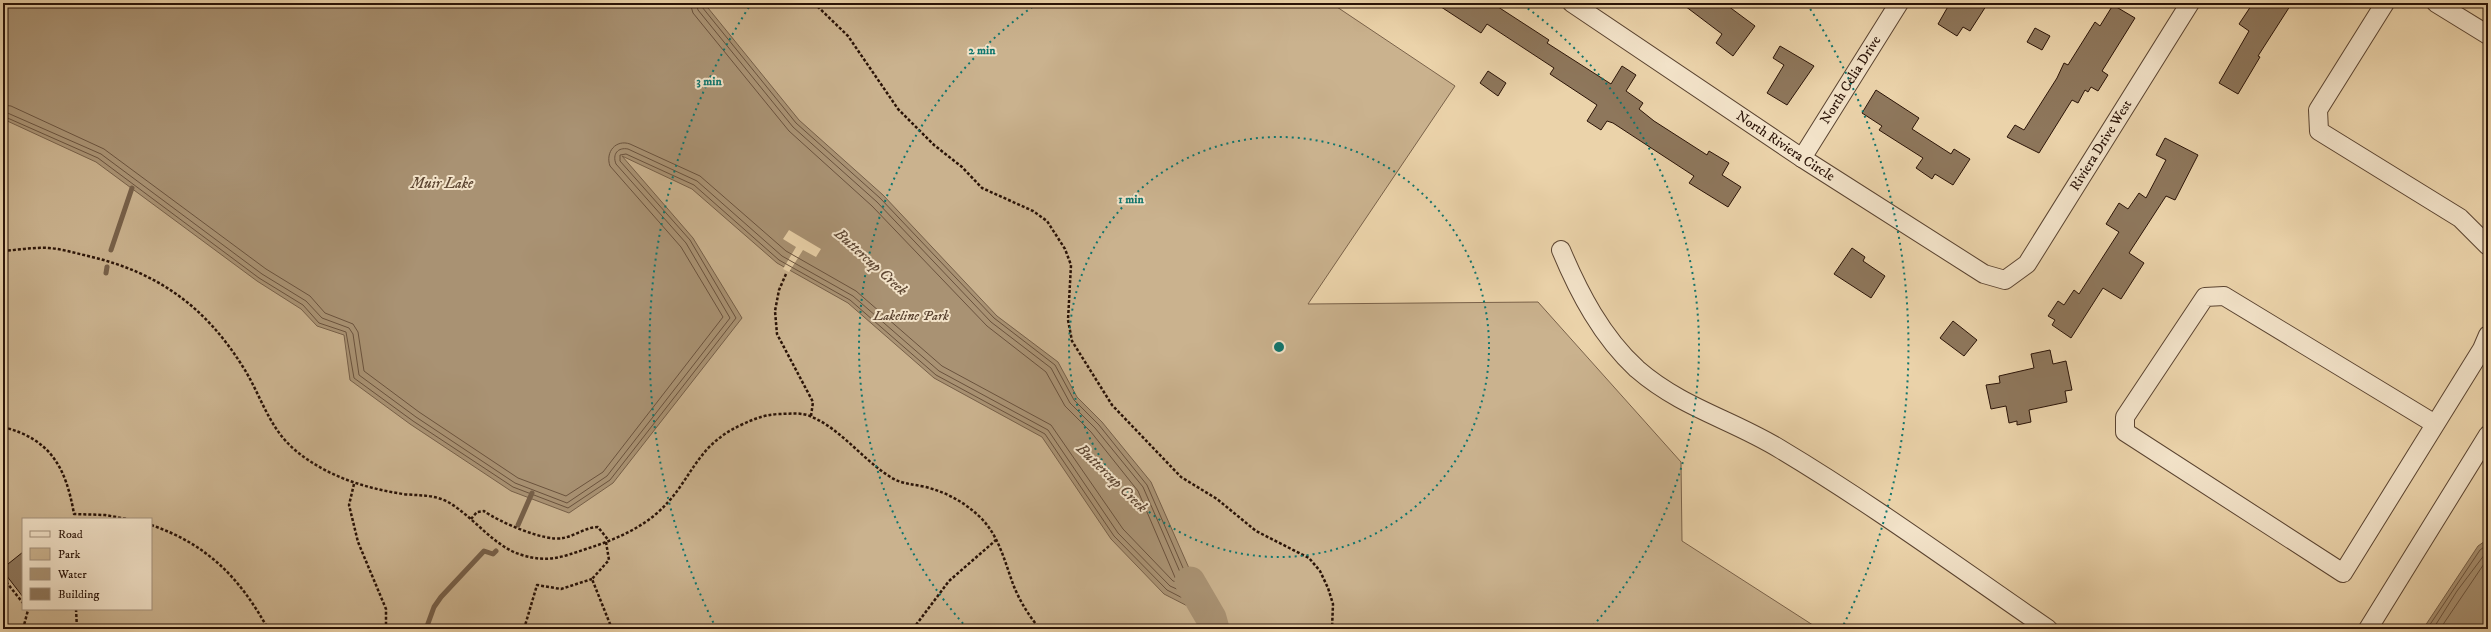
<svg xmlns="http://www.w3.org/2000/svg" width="2491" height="632" font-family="'IM FELL DW Pica',serif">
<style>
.green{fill:#cab28e;stroke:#7a624a;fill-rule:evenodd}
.water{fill:#a99273;stroke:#765f48}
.pier{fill:#ebd3aa}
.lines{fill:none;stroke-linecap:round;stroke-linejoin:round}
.shore{stroke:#6a523d;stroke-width:1}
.stream{stroke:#765f48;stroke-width:5}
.river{stroke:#a99273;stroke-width:31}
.building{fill:#8e775c;stroke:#2a1307}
.minor-casing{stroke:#5a4330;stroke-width:20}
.path{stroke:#2a1307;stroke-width:2.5;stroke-dasharray:3 2;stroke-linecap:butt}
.minor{stroke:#f2e2c8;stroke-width:18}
.ring{fill:none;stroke:#0f766e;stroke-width:2;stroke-dasharray:2 4}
.labels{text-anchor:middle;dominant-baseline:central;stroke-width:4;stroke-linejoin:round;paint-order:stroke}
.street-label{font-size:14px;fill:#2a1307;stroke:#f2e2c8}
.park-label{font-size:14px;font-style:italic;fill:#5a4330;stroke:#f2e2c8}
.water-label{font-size:15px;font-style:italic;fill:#5d4632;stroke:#f2e2c8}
.centre{fill:#0f766e;stroke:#f2e2c8;stroke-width:2}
.ring-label{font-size:12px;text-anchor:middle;font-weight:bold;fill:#0f766e;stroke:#f2e2c8;stroke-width:4;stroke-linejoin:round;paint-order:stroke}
</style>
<rect width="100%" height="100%" fill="#ebd3aa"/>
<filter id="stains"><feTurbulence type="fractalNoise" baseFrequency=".005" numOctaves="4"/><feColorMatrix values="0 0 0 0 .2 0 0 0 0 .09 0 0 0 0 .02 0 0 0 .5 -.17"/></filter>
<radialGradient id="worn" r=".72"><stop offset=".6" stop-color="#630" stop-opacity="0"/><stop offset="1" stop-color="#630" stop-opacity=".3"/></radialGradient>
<path class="green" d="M 3,3 L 1331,3 L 1455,86 L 1308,304 L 1538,302 L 1681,462 L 1682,541 L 1819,629 L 3,629 ZM 23,519 L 151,519 L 151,609 L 23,609 Z"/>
<g class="water">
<path d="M 3,3 L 704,3 L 799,120 L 883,195 L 997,316 L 1058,362 L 1077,397 L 1102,422 L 1151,482 L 1211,618 L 1164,594 L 1111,539 L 1042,437 L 934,378 L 848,303 L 777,263 L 692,189 L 622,156 L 693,238 L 742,318 L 613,483 L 569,513 L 511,491 L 410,424 L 350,380 L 344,335 L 317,326 L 301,309 L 257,281 L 96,162 L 3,119 Z"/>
<path d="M 2488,539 L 2488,629 L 2423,629 L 2478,546 Z"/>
</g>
<path class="pier" d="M 789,230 L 821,249 L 816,257 L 803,250 L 789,272 L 783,269 L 796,247 L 783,239 Z"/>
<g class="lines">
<g class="shore">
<path d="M 3,105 L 11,106 L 104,149 L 266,269 L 310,296 L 325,313 L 353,324 L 358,332 L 364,371 L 419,412 L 518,478 L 566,496 L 603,472 L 723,317 L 681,247 L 610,166 C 605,152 616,139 630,144 L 700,176 L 786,251 L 856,291 L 942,366 L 1051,425 L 1123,529 L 1173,581 L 1177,582 L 1138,491 L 1091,432 L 1065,406 L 1046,372 L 987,326 L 872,206 L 789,131 L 693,13 L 690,3"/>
<path d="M 3,111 L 101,154 L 262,274 L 306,301 L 322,318 L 349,328 L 353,334 L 359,375 L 416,417 L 515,483 L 567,503 L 607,476 L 730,318 L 686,243 L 616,164 C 612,154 618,147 628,149 L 697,181 L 782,256 L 853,296 L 939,371 L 1048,430 L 1118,533 L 1170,586 L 1190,595 L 1143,487 L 1095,428 L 1070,403 L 1051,368 L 991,322 L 877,202 L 793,127 L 698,10 L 696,3"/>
<path d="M 3,116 L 98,158 L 259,278 L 303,305 L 319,323 L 346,332 L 354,378 L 413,421 L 513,487 L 568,508 L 610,480 L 736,318 L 690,240 L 620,161 L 620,155 L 626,154 L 694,185 L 779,260 L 850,300 L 936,375 L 1045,434 L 1114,536 L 1167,590 L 1200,607 L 1147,485 L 1099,425 L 1074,400 L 1055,365 L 994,318 L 880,198 L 796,123 L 702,7 L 701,3"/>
<path d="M 2427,629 L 2480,550 L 2488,544"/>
<path d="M 2433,629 L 2457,591 L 2488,550"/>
<path d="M 2440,629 L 2488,558"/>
</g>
<g class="stream">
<path d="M 111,250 L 132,188"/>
<path d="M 106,273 L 107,267"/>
<path d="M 518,525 L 532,493"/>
<path d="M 426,629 L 434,607 L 441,597 L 484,551 L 493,554 L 496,551"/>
</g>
<path class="river" d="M 1190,582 L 1211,618 L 1214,629"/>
</g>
<g class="building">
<path d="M 1435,3 L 1492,3 L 1549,40 L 1547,43 L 1611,84 L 1622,66 L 1636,75 L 1626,91 L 1643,103 L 1639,109 L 1654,121 L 1707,155 L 1709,151 L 1729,163 L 1722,175 L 1741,187 L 1728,207 L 1689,183 L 1694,176 L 1613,123 L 1607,121 L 1601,130 L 1587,121 L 1597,105 L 1550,74 L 1554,68 L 1487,24 L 1481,33 Z"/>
<path d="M 1681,3 L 1724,3 L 1755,26 L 1733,56 L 1716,43 L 1722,34 Z"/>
<path d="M 1950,3 L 1988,3 L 1970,31 L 1963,27 L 1957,36 L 1938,24 Z"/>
<path d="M 2253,3 L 2292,3 L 2258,56 L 2260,57 L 2238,94 L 2219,83 L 2249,31 L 2239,24 Z"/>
<path d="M 2113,5 L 2135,18 L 2102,71 L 2108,75 L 2098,91 L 2091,87 L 2088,92 L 2085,90 L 2078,103 L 2072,100 L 2039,153 L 2007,137 L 2015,125 L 2024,130 L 2057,78 L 2064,63 L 2068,65 L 2095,22 L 2100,26 Z"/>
<path d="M 2035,28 L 2050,36 L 2042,50 L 2027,42 Z"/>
<path d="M 1780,46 L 1814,66 L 1787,105 L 1767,93 L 1784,65 L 1773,58 Z"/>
<path d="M 1488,71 L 1506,83 L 1498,96 L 1480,83 Z"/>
<path d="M 1876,90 L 1919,118 L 1912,129 L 1951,154 L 1954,149 L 1970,159 L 1953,185 L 1935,174 L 1932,179 L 1916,168 L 1923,158 L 1879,130 L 1882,126 L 1862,113 Z"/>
<path d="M 2165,138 L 2198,155 L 2175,200 L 2166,196 L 2129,253 L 2144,263 L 2121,299 L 2103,288 L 2071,338 L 2052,325 L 2055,320 L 2048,316 L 2058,301 L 2064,305 L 2074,290 L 2079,294 L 2119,232 L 2106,224 L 2119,203 L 2128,209 L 2139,193 L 2146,198 L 2166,160 L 2156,155 Z"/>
<path d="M 1852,248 L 1865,257 L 1863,261 L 1885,276 L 1871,298 L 1834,274 Z"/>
<path d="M 1953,321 L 1977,340 L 1964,356 L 1940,338 Z"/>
<path d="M 2050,350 L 2053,364 L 2066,361 L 2072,390 L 2065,391 L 2067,402 L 2029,410 L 2031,422 L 2017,425 L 2017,421 L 2009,423 L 2006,406 L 1991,409 L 1986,385 L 2000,383 L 1999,376 L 2034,368 L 2031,354 Z"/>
<path d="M 23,552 L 23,597 L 3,571 L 3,568 Z"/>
</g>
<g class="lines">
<g class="minor-casing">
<g id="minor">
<path id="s1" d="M 1572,3 L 1802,158 L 1984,274 L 2005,280 L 2027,264 L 2190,3"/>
<path d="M 2385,3 L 2318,110 L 2319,131 L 2460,218 L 2488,246"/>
<path d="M 2436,3 L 2488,35"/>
<path id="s2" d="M 1802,158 L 1899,3"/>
<path d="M 1561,250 C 1579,293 1602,337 1637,369 C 1682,408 1731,419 1780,449 C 1872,504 1959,568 2048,629"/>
<path d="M 2435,424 L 2224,296 L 2205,297 L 2125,417 L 2125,432 L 2343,573 L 2482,349 L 2488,335"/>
<path d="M 2368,629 L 2488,435"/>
</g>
</g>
<g class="path">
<path d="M 814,3 L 848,36 L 898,109 L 934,145 L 962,167 L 982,188 L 1033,211 L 1047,221 L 1065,249 L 1071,265 L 1068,320 L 1072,341 L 1112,405 L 1181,477 L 1217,499 L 1256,531 L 1309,558 L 1320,571 L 1328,588 L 1333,604 L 1332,629"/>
<path d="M 3,251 C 18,250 34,247 49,248 C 62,249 75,253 88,256 C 157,272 205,306 243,367 C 261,395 268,427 295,450 C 326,476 364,488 403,494 C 419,496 433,494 448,502 C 474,517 494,547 522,555 C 548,563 562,557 586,549 C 611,541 636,531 656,514 C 692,483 693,447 741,425 C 754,419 763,415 778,414 C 789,414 800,412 810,416 C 841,429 861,458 889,476 C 900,484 912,484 926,487 C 948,493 966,503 982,519 C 999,537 1005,562 1013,584 C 1019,600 1029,616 1040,629"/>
<path d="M 786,274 L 779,290 L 775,311 L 777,334 L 813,402 L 811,416"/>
<path d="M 3,427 C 51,439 66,468 74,514 L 105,515 L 127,519"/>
<path d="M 354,484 L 349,505 L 358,542 L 386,609 L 386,629"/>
<path d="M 471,519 L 477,512 L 484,511 C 499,522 545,542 563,538 C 575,536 586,527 598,527 L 609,541"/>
<path d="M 151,525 C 207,544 240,578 268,629"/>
<path d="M 606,542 L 609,560 L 592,579 L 612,629"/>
<path d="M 3,578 L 23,603"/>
<path d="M 76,609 L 77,629"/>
<path d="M 23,629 L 28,610"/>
<path d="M 524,629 L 537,585 L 561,589 L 592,579"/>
<path d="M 913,629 L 949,581 L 996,540"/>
</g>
<use href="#minor" class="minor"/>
</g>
<g class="ring">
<circle cx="1279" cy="347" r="210"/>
<path d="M967 628A420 420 0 0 1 1035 5M1523 5A420 420 0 0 1 1591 628"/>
<path d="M716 628A629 629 0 0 1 751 4M1807 4A629 629 0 0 1 1842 628"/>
</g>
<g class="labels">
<g class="street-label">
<text stroke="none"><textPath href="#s2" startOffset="92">North Celia Drive</textPath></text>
<text stroke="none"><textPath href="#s1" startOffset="682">Riviera Drive West</textPath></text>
<text stroke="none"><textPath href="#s1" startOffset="257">North Riviera Circle</textPath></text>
</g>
<g class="park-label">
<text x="911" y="316">Lakeline Park</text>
</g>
<g class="water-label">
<text x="442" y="183">Muir Lake</text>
<text transform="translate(871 262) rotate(42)">Buttercup Creek</text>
<text transform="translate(1112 478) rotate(44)">Buttercup Creek</text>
</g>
</g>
<circle cx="1279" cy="347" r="6" class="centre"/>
<g class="ring-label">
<text x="982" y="54">2 min</text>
<text x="709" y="85">3 min</text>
<text x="1131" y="203">1 min</text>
</g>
<rect width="2491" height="632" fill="none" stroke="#ebd3aa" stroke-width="16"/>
<rect x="4" y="4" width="2483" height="624" fill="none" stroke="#2a1307" stroke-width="2"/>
<rect x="8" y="8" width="2475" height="616" fill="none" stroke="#2a1307"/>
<rect x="22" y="518" width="130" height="92" fill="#f2e2c8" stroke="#a28f7b"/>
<rect x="30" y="531" width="20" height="6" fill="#f2e2c8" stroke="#a28f7b"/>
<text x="58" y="538" font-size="12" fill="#2a1307">Road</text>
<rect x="30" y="548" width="20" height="12" fill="#cab28e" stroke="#a28f7b"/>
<text x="58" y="558" font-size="12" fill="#2a1307">Park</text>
<rect x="30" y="568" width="20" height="12" fill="#a99273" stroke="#a28f7b"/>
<text x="58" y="578" font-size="12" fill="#2a1307">Water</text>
<rect x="30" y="588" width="20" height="12" fill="#8e775c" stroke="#a28f7b"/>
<text x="58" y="598" font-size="12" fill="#2a1307">Building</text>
<rect width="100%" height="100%" filter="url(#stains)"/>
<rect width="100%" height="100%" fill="url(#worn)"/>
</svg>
